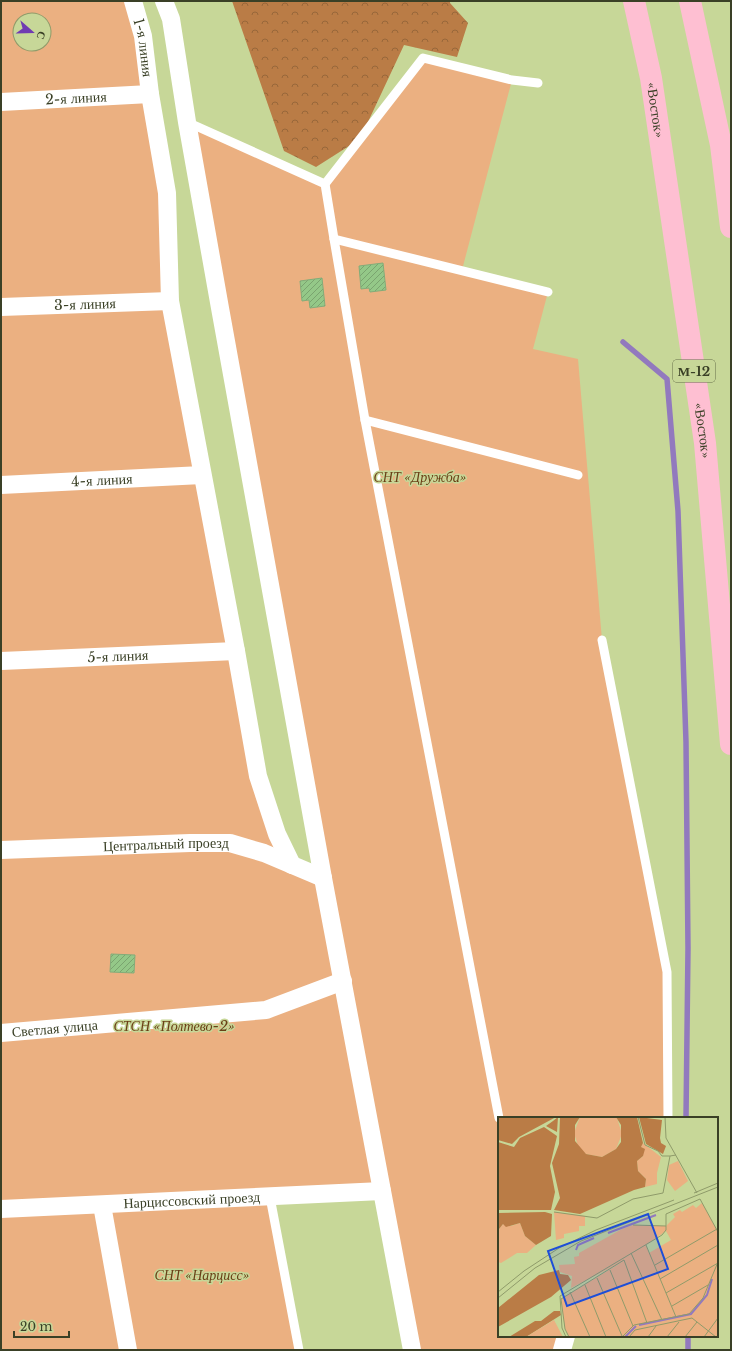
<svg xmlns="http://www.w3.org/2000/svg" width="732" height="1351" font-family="'Libre Baskerville',serif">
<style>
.forest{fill:url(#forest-crowns)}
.garden{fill:#ebb081;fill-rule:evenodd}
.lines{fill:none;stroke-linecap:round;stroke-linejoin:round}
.stream{stroke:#9279be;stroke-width:5.5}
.building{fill:url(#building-hatch);stroke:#83ac79}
.service{stroke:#fff;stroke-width:9}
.minor{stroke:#fff;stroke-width:18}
.trunk{stroke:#febfd2;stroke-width:22}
.labels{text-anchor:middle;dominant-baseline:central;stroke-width:3;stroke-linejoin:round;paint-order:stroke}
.shield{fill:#c7d798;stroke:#646d48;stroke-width:1}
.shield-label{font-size:13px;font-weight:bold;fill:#3a4026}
.street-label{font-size:14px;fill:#3a4026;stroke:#c7d798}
.park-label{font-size:14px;font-style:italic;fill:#6a3f16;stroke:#c7d798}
.inset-river{fill:none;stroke:#9279be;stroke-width:2}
.inset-road{fill:none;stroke:#8f9b6a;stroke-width:1}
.view{fill:#1d4ed8;fill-opacity:0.15;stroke:#1d4ed8;stroke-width:2}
.inset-edge{fill:none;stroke:#3a4026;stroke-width:2}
</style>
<defs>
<pattern id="forest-crowns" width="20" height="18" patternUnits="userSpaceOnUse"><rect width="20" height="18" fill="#ba7c46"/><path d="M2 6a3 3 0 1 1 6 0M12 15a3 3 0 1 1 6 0" fill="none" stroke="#98673a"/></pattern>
<pattern id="building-hatch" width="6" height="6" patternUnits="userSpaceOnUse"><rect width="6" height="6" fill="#94c888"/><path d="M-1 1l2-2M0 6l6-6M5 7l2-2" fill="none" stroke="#7aa46f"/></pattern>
</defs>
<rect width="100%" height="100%" fill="#c7d798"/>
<path class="forest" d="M 232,1 L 450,1 L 450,3 L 468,23 L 457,57 L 404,45 L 360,139 L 316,167 L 284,151 Z"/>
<path class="garden" d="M 1,1 L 133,1 L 143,36 L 170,301 L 258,776 L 292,864 L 323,878 L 187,122 L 325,184 L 423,58 L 512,80 L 462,270 L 548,292 L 533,349 L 578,359 L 602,640 L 667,972 L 668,1118 L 499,1118 L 499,1336 L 566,1336 L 562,1350 L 412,1350 L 382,1192 L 270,1197 L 299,1350 L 1,1350 ZM 20,20 L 44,20 L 44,44 L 20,44 Z"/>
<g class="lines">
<g class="stream">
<path d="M 623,342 L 667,379 L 678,511 L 686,742 L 688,948 L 686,1118"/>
<path d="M 688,1336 L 688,1350"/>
</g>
</g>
<g class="building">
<path d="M 383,263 L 386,290 L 370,292 L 369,288 L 361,289 L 359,266 Z"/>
<path d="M 322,278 L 325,306 L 310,308 L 309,300 L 302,301 L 300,281 Z"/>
<path d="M 111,954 L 135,955 L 134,973 L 110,972 Z"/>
</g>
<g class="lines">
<g class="service">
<path d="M 187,122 L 325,184 L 334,239 L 548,292"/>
<path d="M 325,184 L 423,58 L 512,80 L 538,83"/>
<path d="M 334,239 L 365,420 L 499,1118"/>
<path d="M 365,420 L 578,475"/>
<path d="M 602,640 L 667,972 L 668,1118"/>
<path d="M 270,1197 L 299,1350"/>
</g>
<g class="minor">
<path id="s1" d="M 133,1 L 143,36 L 150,94 L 167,193 L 170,301 L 236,651 L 258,776 L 277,834 L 292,865"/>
<path d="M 164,1 L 171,19 L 187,122 L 220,308 L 323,878 L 412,1350"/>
<path id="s2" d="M 1,102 L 150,94"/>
<path id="s3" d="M 1,307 L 170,301"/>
<path id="s4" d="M 1,485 L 202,475"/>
<path id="s5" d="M 1,661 L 236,651"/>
<path id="s6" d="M 1,850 L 190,843 L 230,843 L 264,853 L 323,878"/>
<path id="s7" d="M 1,1033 L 266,1010 L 343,981"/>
<path d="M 102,1205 L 128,1350"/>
<path id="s8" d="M 1,1209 L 382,1191"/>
<path d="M 562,1350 L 566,1336"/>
</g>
<g class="trunk">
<path id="s9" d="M 634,1 L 651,78 L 705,443 L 731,744"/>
<path d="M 690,1 L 721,145 L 731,227"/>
</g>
</g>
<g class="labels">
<rect class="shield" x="673" y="360" width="42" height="22" rx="3"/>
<g class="shield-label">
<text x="694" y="371">М-12</text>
</g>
<g class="street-label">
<text stroke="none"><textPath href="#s1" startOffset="48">1-я линия</textPath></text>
<text stroke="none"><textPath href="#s2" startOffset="75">2-я линия</textPath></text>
<text stroke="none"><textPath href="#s9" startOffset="111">«Восток»</textPath></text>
<text stroke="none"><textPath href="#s3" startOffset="84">3-я линия</textPath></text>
<text stroke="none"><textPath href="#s9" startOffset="435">«Восток»</textPath></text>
<text stroke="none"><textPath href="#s4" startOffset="101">4-я линия</textPath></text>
<text stroke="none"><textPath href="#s5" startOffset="117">5-я линия</textPath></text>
<text stroke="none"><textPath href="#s6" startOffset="165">Центральный проезд</textPath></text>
<text stroke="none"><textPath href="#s7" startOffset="54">Светлая улица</textPath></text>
<text stroke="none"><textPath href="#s8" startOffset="191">Нарциссовский проезд</textPath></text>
</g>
<g class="park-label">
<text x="420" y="477">СНТ «Дружба»</text>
<text x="174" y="1026">СТСН «Полтево-2»</text>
<text x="202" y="1275">СНТ «Нарцисс»</text>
</g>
</g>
<g transform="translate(498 1117)">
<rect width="220" height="220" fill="#c7d798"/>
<path d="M 82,0 L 119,1 L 124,17 L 118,32 L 104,40 L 88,37 L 81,32 L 76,16 ZM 145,26 L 163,40 L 159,56 L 159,67 L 147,70 L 148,62 L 140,54 L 139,44 L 145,39 L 143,30 ZM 22,106 L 27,119 L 38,128 L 29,136 L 19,136 L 3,146 L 0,145 L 1,112 L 5,107 L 13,109 Z" fill="#ebb081"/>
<path d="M 0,0 L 58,0 L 21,20 L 14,27 L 0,23 ZM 60,0 L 59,15 L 48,9 L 55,4 ZM 62,0 L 82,0 L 77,8 L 77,24 L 88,37 L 104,40 L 118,32 L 123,25 L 123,8 L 118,0 L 139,0 L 145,26 L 143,30 L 147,32 L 145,39 L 139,44 L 140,54 L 148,62 L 147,70 L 136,73 L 82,97 L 56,93 L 62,81 L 54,46 L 61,27 ZM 141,0 L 164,3 L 162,21 L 163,26 L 168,29 L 165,37 L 148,27 ZM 46,10 L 59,19 L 52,49 L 57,75 L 53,93 L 0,93 L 0,25 L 16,30 L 22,21 ZM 47,95 L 54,97 L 53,119 L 38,128 L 27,119 L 22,106 L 8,110 L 5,107 L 1,112 L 0,139 L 0,96 ZM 61,153 L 62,157 L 70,158 L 73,163 L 53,180 L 0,210 L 0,191 L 41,158 ZM 56,194 L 62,194 L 63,198 L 28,220 L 11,220 L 37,204 L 43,204 Z" fill="#ba7c46"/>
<path d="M 180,44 L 190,64 L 177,74 L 169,63 L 171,48 ZM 204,86 L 220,115 L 220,220 L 71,220 L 67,212 L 63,182 L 124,145 L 73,171 L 74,159 L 62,155 L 61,148 L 77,147 L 76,140 L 81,139 L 81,136 L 124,112 L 135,108 L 168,109 L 177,100 L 175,97 L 182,93 L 184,95 L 195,88 L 198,91 ZM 168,114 L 173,123 L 151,136 L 148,128 ZM 56,95 L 87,99 L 87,109 L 81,109 L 81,114 L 66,117 L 66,121 L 58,123 ZM 56,203 L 65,220 L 28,220 Z" fill="#ebb081" fill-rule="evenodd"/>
<path class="inset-river" d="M 110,116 L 158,98M 78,133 L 80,128 L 96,121M 141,208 L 193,197 L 209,178 L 214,162M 127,220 L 138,209"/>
<path class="inset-road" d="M 140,0 L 147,28 L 160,34 L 164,39 L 172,39M 167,0 L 168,21 L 199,76M 196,76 L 220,66M 202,82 L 220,115M 56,95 L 99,101 L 135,82 L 165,76 L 172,39 L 178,38M 135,108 L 168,109M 148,128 L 178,200M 133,136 L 164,203M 126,143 L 149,206M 157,148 L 219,112M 112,153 L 135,209M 99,161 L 124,219M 162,162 L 220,128M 87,168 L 108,220M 0,175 L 26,154 L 61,131 L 98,113 L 176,83M 72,175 L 92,220M 168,176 L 220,146M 0,181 L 37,151 L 83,124 L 220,70M 174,189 L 210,168M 68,220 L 64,211 L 62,179 L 164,118 L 168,113 L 168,97 L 202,82M 71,220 L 67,212 L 63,182 L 126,143M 124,220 L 136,208 L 191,197 L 205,181 L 220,145M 131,220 L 137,213 L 194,201 L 218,220M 150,220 L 158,209M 169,220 L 181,205M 187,220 L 199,205M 206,220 L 220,201"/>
<path class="view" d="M 150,97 L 170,152 L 69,189 L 50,134 Z"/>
<rect width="220" height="220" class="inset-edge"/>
</g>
<rect width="732" height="1351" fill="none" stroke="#3a4026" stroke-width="4"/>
<g transform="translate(32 32) rotate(110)"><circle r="19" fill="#c7d798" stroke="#8f9b6a"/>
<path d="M0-3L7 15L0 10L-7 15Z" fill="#703bb2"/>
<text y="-6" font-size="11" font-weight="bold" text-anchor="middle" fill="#3a4026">С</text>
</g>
<path d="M14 1331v6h55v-6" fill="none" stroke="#3a4026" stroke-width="2"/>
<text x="20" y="1331" font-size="12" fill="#3a4026" stroke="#c7d798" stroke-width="3" paint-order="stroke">20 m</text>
</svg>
